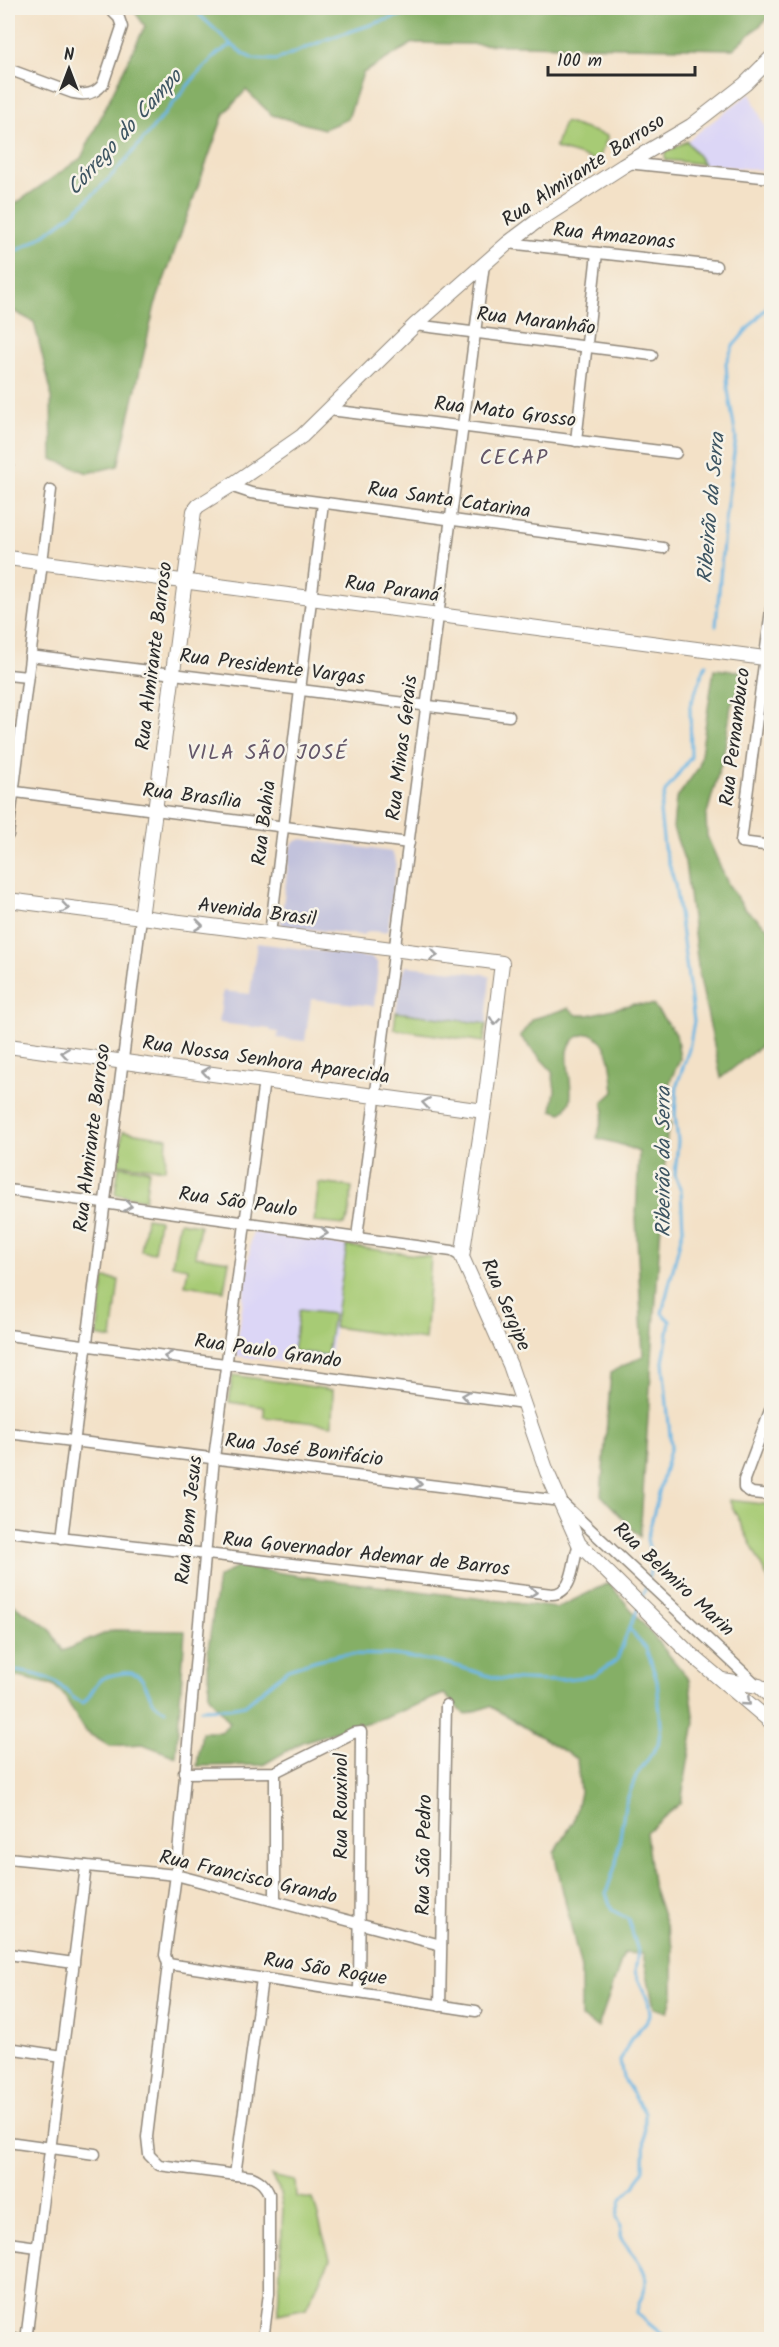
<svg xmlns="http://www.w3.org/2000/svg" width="779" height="2347" font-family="Kalam,sans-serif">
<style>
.built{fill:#dcd6f6}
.industrial{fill:#c2c2dc}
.green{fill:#a7cb75;stroke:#697b50;stroke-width:1.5}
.forest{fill:#85af66;stroke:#586d48;stroke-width:1.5}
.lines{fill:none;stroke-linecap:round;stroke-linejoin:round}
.stream{stroke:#6ab6e3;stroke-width:3}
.minor-casing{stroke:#8f8679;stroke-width:13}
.tertiary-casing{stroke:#8f8679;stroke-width:16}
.minor{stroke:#fff;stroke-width:10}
.tertiary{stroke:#fff;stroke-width:14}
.oneway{stroke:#a0a0a0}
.labels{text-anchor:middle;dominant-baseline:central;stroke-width:5;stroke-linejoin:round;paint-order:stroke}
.street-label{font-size:20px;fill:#2b2b2b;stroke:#f7f3e8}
.water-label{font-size:21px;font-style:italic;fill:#3e5562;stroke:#f7f3e8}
.neighbourhood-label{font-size:21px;letter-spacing:1.5px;fill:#645769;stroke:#f7f3e8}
</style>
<rect width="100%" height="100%" fill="#f7f3e8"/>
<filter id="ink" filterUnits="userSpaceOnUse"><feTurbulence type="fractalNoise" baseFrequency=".0167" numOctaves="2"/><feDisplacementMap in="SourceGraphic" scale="12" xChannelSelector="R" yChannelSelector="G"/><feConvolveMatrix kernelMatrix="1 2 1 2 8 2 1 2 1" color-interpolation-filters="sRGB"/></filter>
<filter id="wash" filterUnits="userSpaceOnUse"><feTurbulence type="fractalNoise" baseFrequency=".008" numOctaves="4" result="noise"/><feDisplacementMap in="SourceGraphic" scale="24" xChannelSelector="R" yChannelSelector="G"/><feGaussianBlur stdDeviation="1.35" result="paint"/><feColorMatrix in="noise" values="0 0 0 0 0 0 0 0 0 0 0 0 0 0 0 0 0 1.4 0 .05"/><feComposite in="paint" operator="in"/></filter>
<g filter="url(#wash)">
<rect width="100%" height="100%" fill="#f3e1c7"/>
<g class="built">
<path d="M 750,93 L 771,140 L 771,171 L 704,164 L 687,141 Z"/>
<path d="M 254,1232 L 347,1246 L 328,1368 L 238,1356 L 236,1353 L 252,1234 Z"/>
</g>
<g class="industrial">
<path d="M 302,839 L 392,852 L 396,862 L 388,930 L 384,932 L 369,931 L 362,935 L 283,926 L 281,922 L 290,848 L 294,842 Z"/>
<path d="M 257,943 L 372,958 L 377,962 L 378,968 L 374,1006 L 311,999 L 305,1041 L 277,1038 L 278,1032 L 271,1031 L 270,1029 L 219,1023 L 223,991 L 250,994 Z"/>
<path d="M 407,966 L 483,974 L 490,977 L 486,1024 L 396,1012 L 403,971 Z"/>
</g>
<g class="green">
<path d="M 564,122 L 608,136 L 598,161 L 555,148 Z"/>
<path d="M 687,141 L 704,164 L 665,160 L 665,153 Z"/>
<path d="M 396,1012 L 486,1024 L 484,1042 L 394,1029 Z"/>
<path d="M 123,1131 L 167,1138 L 165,1169 L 118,1164 Z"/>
<path d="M 119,1166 L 149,1170 L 145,1200 L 115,1194 Z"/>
<path d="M 319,1183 L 352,1187 L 349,1217 L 344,1225 L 314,1222 Z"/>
<path d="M 146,1218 L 159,1220 L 154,1253 L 141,1251 Z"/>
<path d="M 179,1222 L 200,1225 L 195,1256 L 229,1261 L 224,1291 L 185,1285 L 188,1268 L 172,1265 Z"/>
<path d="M 347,1246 L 431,1257 L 425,1340 L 334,1327 Z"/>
<path d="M 104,1278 L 119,1280 L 112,1339 L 97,1336 Z"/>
<path d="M 299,1310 L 333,1314 L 327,1355 L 293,1351 Z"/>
<path d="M 233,1375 L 333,1390 L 332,1425 L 264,1417 L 264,1407 L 229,1402 Z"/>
<path d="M 729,1500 L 771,1505 L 771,1585 Z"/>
<path d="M 271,2176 L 295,2181 L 296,2197 L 313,2199 L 330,2259 L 306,2308 L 278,2314 L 283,2207 L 279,2189 Z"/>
</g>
<g class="forest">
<path d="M 132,8 L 771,8 L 772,15 L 733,49 L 413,43 L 363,73 L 348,119 L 324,129 L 272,115 L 246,90 L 224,114 L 155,305 L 118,466 L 88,473 L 52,459 L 51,391 L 34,322 L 8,308 L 8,209 L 81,158 L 145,26 Z"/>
<path d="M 714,669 L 747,672 L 731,706 L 724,753 L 706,817 L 707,836 L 728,884 L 744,908 L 772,931 L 771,1038 L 721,1078 L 699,974 L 685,862 L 673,828 L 676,799 L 699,767 Z"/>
<path d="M 633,1004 L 653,1005 L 676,1034 L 680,1059 L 671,1079 L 660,1116 L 671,1123 L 667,1134 L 640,1537 L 601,1495 L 611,1372 L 643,1356 L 636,1217 L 639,1152 L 622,1145 L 597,1138 L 604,1112 L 603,1102 L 614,1092 C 612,1076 612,1050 599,1039 C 594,1034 590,1033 583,1035 C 554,1042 576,1082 570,1102 C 569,1105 564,1110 562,1113 L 552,1110 L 555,1090 L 552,1071 L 520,1036 L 533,1019 L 569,1008 L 577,1015 L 589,1015 Z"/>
<path d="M 238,1566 L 320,1579 L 557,1608 L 609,1583 L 689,1679 L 695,1722 L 681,1803 L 646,1832 L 652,1883 L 673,1946 L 673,1994 L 668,2012 L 654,2008 L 643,1954 L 624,1953 L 598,2027 L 581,2018 L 581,1969 L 554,1853 L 574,1821 L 580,1792 L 577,1759 L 490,1706 L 465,1715 L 444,1694 L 389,1716 L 302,1742 L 263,1765 L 197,1766 L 202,1732 L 221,1732 L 230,1723 L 209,1696 L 208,1650 L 218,1578 Z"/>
<path d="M 8,1601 L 49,1628 L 63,1651 L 113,1630 L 185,1631 L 176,1757 L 143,1744 L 109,1746 L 86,1732 L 63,1694 L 53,1685 L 19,1677 L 8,1678 Z"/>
</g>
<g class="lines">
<g class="stream">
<path d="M 192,8 L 232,45 L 244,54 L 253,59 L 276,60 L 330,38 L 398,16 L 436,8"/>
<path d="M 8,255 C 90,218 143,137 201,70 L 218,53 L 232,45"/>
<path d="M 716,626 L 725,519 L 736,438 L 728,390 L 726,363 L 733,346 L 772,301"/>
<path d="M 648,1581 L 652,1561 L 647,1539 L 671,1446 L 663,1362 L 670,1321 L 662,1313 L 683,1229 L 681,1191 L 675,1175 L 678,1141 L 675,1115 L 677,1085 L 689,1049 L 694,1021 L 675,884 L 664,847 L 660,812 L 665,792 L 691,757 L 690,706 L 706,664"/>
<path d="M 641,1600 L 646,1587"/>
<path d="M 638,1609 L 629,1628 L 646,1649 L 651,1662 L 657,1681 L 661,1725 L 658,1745 L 636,1776 L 625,1805 L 616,1864 L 606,1893 L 612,1910 L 628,1919 L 638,1951 L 635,1972 L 648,2000 L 650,2014 L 646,2022 L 631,2039 L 620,2061 L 623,2078 L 645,2113 L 644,2169 L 634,2187 L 621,2199 L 617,2217 L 621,2226 L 620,2236 C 627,2250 646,2265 646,2281 C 646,2293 637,2302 637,2314 L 669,2340"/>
<path d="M 8,1670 C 23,1672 41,1674 55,1682 C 66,1688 70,1699 83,1703 C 91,1697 93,1687 100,1680 C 105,1676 116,1674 123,1673 C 152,1669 142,1702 165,1710"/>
<path d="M 201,1709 L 229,1708 L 245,1705 L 288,1669 L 317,1660 L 344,1654 L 394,1655 L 450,1664 L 499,1679 L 548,1681 L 593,1676 L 617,1660 L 629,1628"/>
</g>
</g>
</g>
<g filter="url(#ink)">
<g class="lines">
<g class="minor-casing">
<g id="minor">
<path d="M 8,69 L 73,93 C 86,96 95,94 103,84 L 122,27 L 119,18 L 109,8"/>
<path d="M 627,163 L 772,178"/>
<path d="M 508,243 L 716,266"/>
<path d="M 415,325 L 652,355"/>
<path d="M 330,410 L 676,453"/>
<path d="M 576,441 L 597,253"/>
<path d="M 8,463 L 8,464"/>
<path d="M 230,486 L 251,493 L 663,548"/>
<path d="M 772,602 L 741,842 L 772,846"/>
<path d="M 30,656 L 509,716"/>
<path d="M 8,675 L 27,677"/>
<path d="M 8,791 L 409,843"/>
<path d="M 8,835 L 51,490"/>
<path d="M 270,934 L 323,503"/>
<path d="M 8,1190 L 452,1251 L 462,1257"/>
<path d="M 357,1237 L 484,264"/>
<path d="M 8,1335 L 524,1404"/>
<path d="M 772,1405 L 744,1480 L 744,1488 L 752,1493 L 772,1495"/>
<path d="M 8,1433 L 560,1501 L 758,1686"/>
<path d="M 8,1531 L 552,1594 C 575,1593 572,1561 579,1544"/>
<path d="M 62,1538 L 141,918"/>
<path d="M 184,1773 L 275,1772 L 353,1733 L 361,1732 L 359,1993"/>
<path d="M 8,1858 L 176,1875 L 441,1945"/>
<path d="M 275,1901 L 275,1772"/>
<path d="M 8,1954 L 74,1963"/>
<path d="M 168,1964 L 476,2011"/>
<path d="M 440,2006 L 446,1705"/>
<path d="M 8,2048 L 62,2056"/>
<path d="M 8,2142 L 95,2154"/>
<path d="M 235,2175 L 262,1979"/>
<path d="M 8,2243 L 37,2247"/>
<path d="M 8,2338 L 19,2340"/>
<path d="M 26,2340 L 86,1866"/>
<path d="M 263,2340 L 269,2293 L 269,2194 C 265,2185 261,2181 252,2177 L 159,2165 L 149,2155 L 147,2137 L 168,1964 L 165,1955 L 176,1875 L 214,1458 L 264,1080"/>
</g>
</g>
<g class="tertiary-casing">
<g id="tertiary">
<path d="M 8,558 L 772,659"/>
<path d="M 8,900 L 502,963 L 484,1111 L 462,1257 L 510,1365 L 547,1472 L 579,1544 L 687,1651 L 772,1723"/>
<path d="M 141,918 L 194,511 L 198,506 L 230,486 L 302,436 L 415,325 L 508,243 L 536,222 L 623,166 L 691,126 L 745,84 L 772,57"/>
<path d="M 8,1046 L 484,1111"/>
<path d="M 722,1680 L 759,1686 L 772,1698"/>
</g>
</g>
<use href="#minor" class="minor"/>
<use href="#tertiary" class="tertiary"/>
</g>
<defs><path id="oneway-chevron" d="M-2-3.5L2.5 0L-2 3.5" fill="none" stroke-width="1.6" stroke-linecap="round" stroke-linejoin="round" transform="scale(1.5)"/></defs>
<g class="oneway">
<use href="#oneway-chevron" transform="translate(65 908) rotate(8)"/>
<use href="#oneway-chevron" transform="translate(199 925) rotate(7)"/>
<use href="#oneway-chevron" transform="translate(434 955) rotate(7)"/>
<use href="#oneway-chevron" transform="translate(495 1021) rotate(97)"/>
<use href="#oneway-chevron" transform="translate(65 1053) rotate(-172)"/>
<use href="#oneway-chevron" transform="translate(206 1072) rotate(-172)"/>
<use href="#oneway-chevron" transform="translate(426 1103) rotate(-172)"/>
<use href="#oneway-chevron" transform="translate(128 1206) rotate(8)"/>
<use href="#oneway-chevron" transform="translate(324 1233) rotate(8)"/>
<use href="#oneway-chevron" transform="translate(168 1357) rotate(-172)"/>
<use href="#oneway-chevron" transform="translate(466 1396) rotate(-172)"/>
<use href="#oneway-chevron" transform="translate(418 1484) rotate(7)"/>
<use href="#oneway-chevron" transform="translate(533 1592) rotate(6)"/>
<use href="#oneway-chevron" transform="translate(747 1702) rotate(41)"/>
</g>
</g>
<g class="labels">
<g class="street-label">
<text transform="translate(584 171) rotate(-33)">Rua Almirante Barroso</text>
<text transform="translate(614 237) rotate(6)">Rua Amazonas</text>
<text transform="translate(536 322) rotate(7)">Rua Maranhão</text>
<text transform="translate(505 413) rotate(7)">Rua Mato Grosso</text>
<text transform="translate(449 501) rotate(8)">Rua Santa Catarina</text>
<text transform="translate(392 590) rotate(8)">Rua Paraná</text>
<text transform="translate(155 656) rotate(-83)">Rua Almirante Barroso</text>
<text transform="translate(272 668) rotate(7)">Rua Presidente Vargas</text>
<text transform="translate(736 737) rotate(-83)">Rua Pernambuco</text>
<text transform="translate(403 748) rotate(-83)">Rua Minas Gerais</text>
<text transform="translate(192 797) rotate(7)">Rua Brasília</text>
<text transform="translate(265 823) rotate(-83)">Rua Bahia</text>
<text transform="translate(257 913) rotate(7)">Avenida Brasil</text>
<text transform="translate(266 1061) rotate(8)">Rua Nossa Senhora Aparecida</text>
<text transform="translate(93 1138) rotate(-83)">Rua Almirante Barroso</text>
<text transform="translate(238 1203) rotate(8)">Rua São Paulo</text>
<text transform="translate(505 1305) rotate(67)">Rua Sergipe</text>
<text transform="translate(268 1352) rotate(8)">Rua Paulo Grando</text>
<text transform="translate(304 1451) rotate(7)">Rua José Bonifácio</text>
<text transform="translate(190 1520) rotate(-84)">Rua Bom Jesus</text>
<text transform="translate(366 1555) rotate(6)">Rua Governador Ademar de Barros</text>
<text transform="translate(673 1580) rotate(43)">Rua Belmiro Marin</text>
<text transform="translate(342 1806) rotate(-90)">Rua Rouxinol</text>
<text transform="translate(425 1855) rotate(-89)">Rua São Pedro</text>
<text transform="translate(248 1878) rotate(13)">Rua Francisco Grando</text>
<text transform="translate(325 1970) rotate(9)">Rua São Roque</text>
</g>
<g class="water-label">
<text transform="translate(125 133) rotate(-48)">Córrego do Campo</text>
<text transform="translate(712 508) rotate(-85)">Ribeirão da Serra</text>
<text transform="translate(664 1162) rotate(-90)">Ribeirão da Serra</text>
</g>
<g class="neighbourhood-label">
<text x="514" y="458">CECAP</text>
<text x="268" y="753">VILA SÃO JOSÉ</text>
</g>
</g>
<rect width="779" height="2347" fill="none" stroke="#f7f3e8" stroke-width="30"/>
<g transform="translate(69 69)" stroke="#f7f3e8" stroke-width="4.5" paint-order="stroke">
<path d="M0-4.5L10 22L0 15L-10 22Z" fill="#2b2b2b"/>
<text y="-9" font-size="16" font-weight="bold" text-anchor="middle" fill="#2b2b2b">N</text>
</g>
<path d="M548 66v9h147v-9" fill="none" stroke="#2b2b2b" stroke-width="3"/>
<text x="557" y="66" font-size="18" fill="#2b2b2b" stroke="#f7f3e8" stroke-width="4.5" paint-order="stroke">100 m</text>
</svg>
